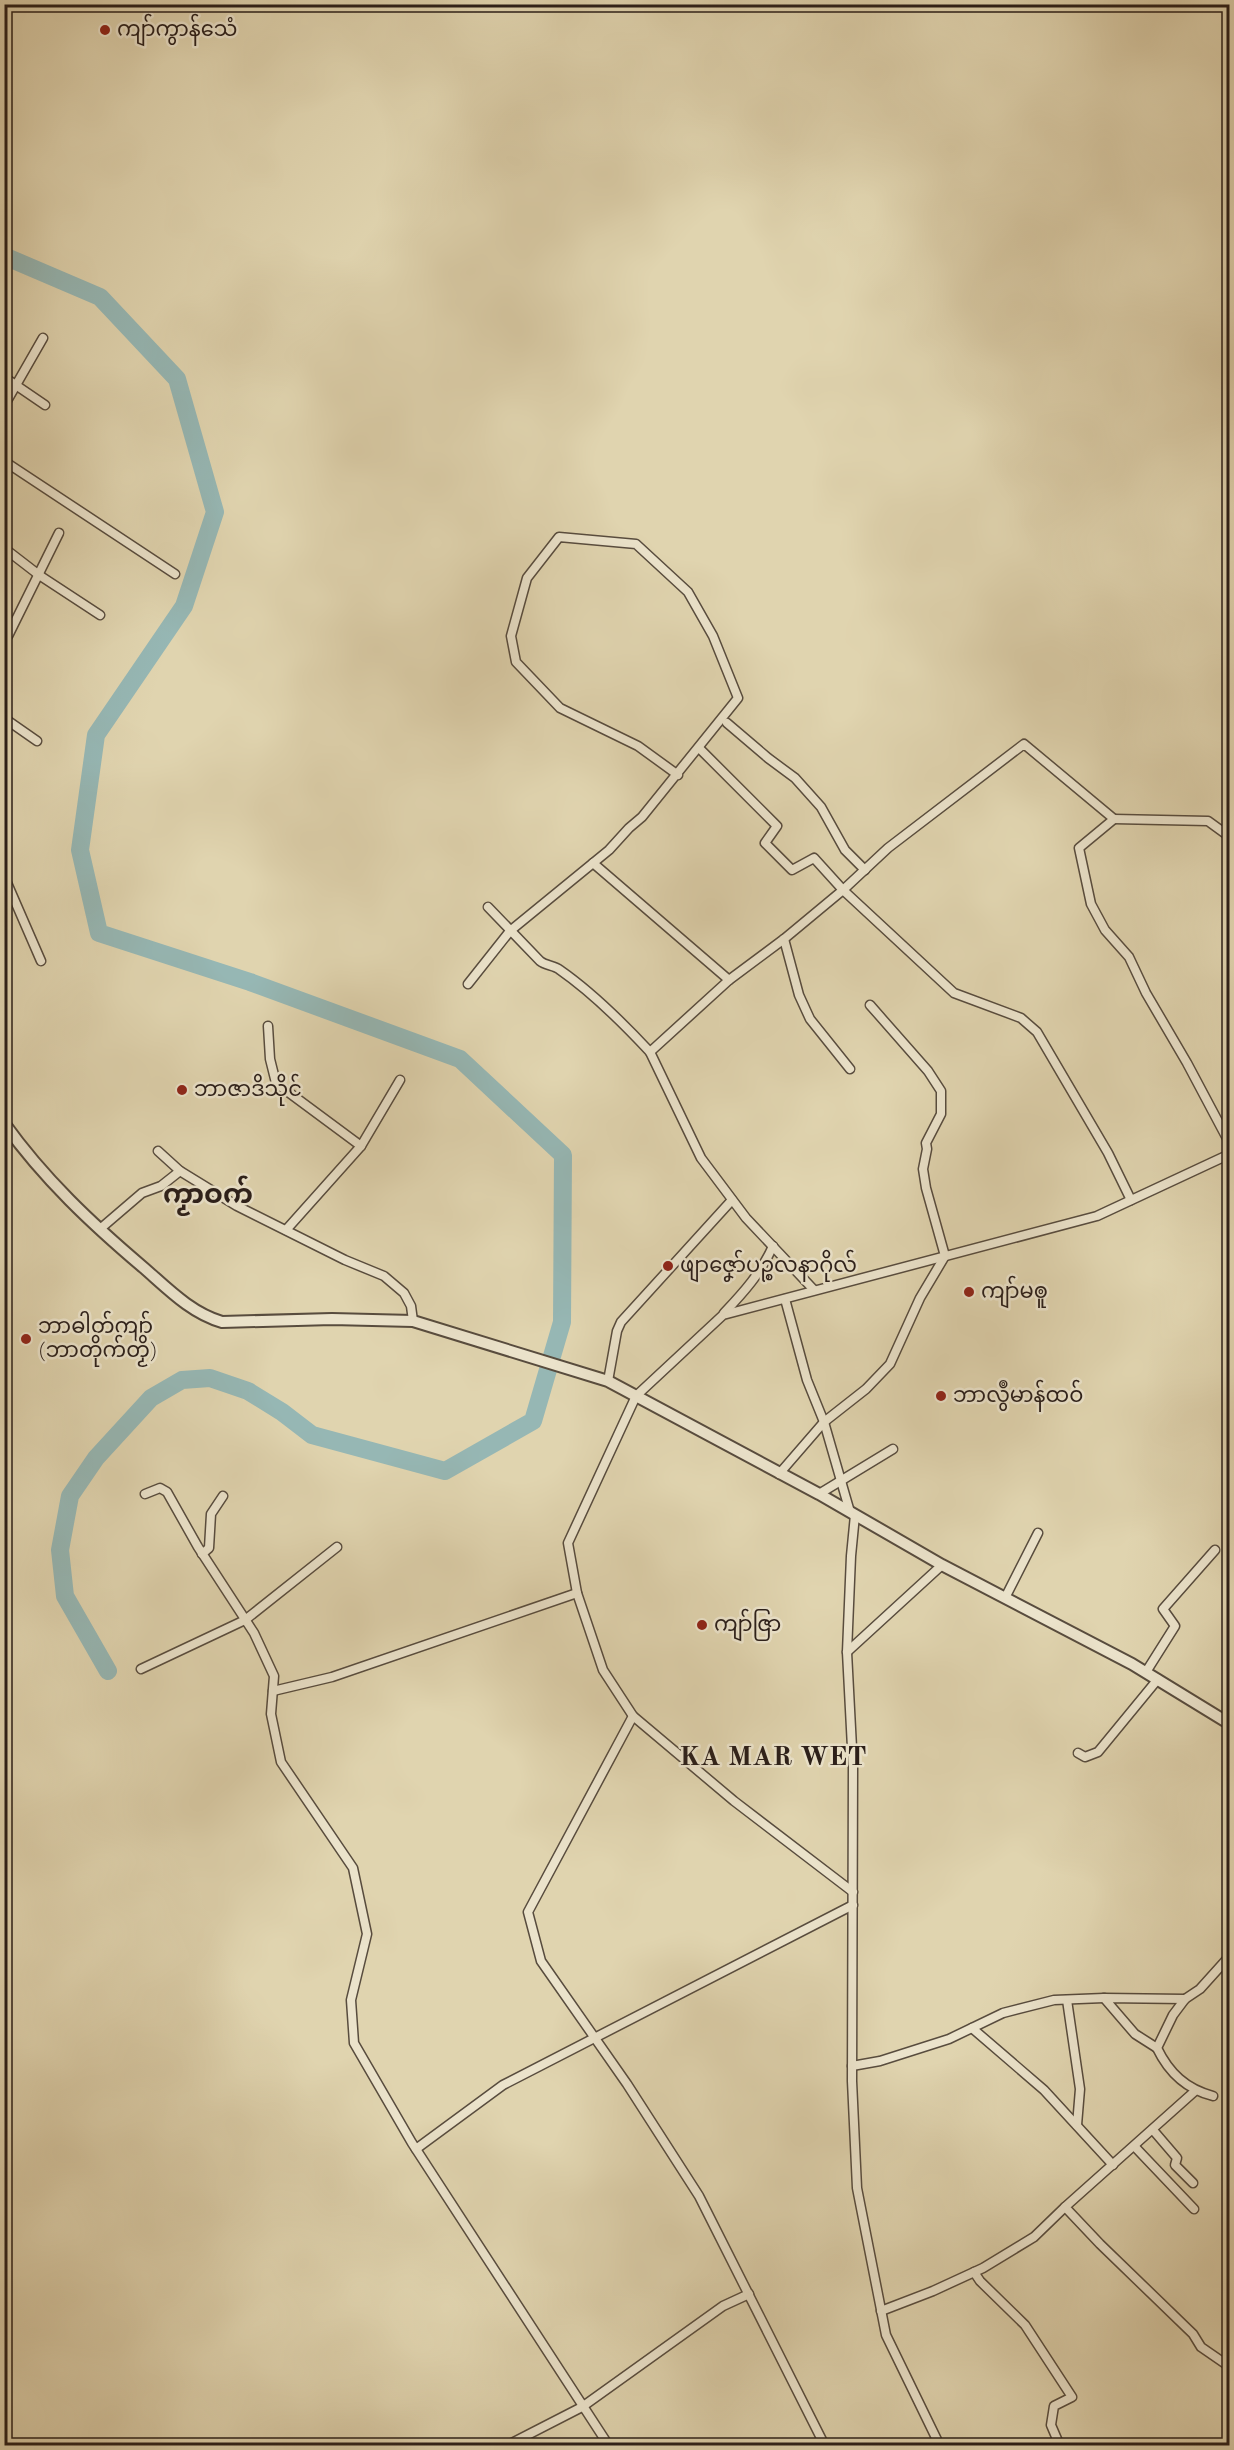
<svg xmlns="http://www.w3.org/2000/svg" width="1234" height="2450" font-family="'Old Standard TT','Noto Sans Myanmar',serif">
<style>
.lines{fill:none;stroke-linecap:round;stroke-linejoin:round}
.river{stroke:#96b7b4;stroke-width:18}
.minor-casing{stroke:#584c3e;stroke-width:11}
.tertiary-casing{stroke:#584c3e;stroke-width:14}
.minor{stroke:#ebe3cb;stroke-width:8}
.tertiary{stroke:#ebe3cb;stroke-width:10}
.poi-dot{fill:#8f2418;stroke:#ebe3cb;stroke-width:2}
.labels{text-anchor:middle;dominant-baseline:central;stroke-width:5;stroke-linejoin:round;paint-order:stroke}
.poi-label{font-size:21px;fill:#2a1e19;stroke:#ebe3cb;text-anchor:start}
.district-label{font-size:27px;font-weight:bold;fill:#2a1e19;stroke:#ebe3cb}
</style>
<rect width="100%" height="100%" fill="#e0d4af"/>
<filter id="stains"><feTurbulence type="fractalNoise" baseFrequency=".00333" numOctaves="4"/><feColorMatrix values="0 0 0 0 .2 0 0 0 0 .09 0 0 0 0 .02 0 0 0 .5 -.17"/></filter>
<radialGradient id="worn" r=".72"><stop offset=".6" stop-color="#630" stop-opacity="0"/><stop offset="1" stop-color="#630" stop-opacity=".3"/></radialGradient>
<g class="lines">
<path class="river" d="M 4,256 L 100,297 L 177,379 L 215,512 L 184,606 L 96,735 L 80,850 L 99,933 L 250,982 L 460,1059 L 563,1155 L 562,1322 L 533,1421 L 445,1471 L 312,1435 L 282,1412 L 248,1391 L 210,1378 L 182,1380 L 151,1398 L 96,1458 L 70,1496 L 60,1550 L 65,1596 L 108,1671"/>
<g class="minor-casing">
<g id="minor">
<path d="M 4,377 L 45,405"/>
<path d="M 4,406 L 43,338"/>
<path d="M 4,461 L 175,574"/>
<path d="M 4,548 L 39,575 L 100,615"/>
<path d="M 8,636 L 59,533"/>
<path d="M 4,718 L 37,741"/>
<path d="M 727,723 L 768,758 L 795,778 L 821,807 L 845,850 L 865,870"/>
<path d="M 699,748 L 777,826 L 765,843 L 792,870 L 814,858 L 843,890 L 954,993 L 1021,1018 L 1037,1032 L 1108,1153 L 1131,1200"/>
<path d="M 1114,819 L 1208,821 L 1230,837"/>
<path d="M 593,863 L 729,980 L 650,1052 L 701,1158 L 746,1218 L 814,1290"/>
<path d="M 4,876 L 41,961"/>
<path d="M 488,907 L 540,961 C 546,966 554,965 560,970 C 593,993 623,1023 650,1052"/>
<path d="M 784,939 L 799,995 L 810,1019 L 850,1069"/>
<path d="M 729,980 L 784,939 L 843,890 L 888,848 L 1024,744 L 1114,819 L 1079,848 L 1091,904 L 1105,930 L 1129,957 L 1146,993 L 1187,1063 L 1230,1144"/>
<path d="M 468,984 L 510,931 L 609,850 L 629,828 L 642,817 L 738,698 L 713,636 L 688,592 L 636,544 L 559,537 L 527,578 L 511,636 L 516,662 L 560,708 L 638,746 L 678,775"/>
<path d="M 268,1026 L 270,1059 L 276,1083 L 361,1146"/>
<path d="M 158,1151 L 180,1171 L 237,1206 L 345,1260 L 384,1276 L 404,1293 L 411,1306 L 413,1321"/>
<path d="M 100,1229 L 142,1193 L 161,1186 L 180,1171"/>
<path d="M 286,1230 L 361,1146 L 400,1080"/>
<path d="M 785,1299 L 807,1380 L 824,1422 L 850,1512"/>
<path d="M 724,1313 C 744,1292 761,1273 773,1246"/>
<path d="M 608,1381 L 617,1331 L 621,1322 L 732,1200"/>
<path d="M 779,1474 L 824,1422 L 866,1389 L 890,1364 L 920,1298 L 945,1256 L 926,1188 L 923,1169 L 927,1149 L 926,1143 L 941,1114 L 941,1091 L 928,1071 L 870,1005"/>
<path d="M 145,1494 L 160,1488 L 167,1492 L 198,1547 L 254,1633 L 274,1676 L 271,1714 L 281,1762 L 353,1868 L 367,1934 L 351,2000 L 354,2043 L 412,2143 L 609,2446"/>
<path d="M 819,1494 L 893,1449"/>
<path d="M 855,1515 L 851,1556 L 847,1652 L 853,1767 L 852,2081 L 857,2188 L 886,2335 L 940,2446"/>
<path d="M 202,1554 L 209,1548 L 211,1514 L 223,1496"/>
<path d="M 1005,1598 L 1038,1533"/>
<path d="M 847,1652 L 942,1565"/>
<path d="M 141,1669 L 245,1620 L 337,1547"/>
<path d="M 1146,1672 L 1175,1626 L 1163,1609 L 1215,1550"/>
<path d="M 273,1691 L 332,1677 L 577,1593"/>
<path d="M 633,1716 L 528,1912 L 541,1961 L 627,2084 L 699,2196 L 825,2446"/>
<path d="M 1078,1753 L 1085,1757 L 1098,1752 L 1158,1679"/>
<path d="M 853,1892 L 734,1801 L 633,1716 L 603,1670 L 577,1593 L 568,1543 L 636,1396 L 723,1315 L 1097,1216 L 1230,1154"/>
<path d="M 1067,2000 L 1080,2089 L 1077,2125"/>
<path d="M 972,2028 L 1044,2090 L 1113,2165"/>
<path d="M 1157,2048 L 1135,2034 L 1104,1998 L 1185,1999"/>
<path d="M 852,2066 L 880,2061 L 949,2039 L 1003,2013 L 1054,2000 L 1104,1998"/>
<path d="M 1195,2091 L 1065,2207 L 1100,2244 L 1193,2334 L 1201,2347 L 1230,2367"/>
<path d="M 1213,2096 C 1186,2089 1169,2073 1157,2048 L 1173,2015 L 1185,1999 L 1200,1989 L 1227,1959 L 1230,1954"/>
<path d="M 1153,2130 L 1177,2158 L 1175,2165 L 1193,2183"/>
<path d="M 1135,2147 L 1194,2209"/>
<path d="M 416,2149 L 503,2085 L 853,1905"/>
<path d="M 974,2272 L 980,2281 L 1025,2325 L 1072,2397 L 1054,2406 L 1051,2425 L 1060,2446"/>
<path d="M 881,2311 L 933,2291 L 983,2268 L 1034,2237 L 1065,2207"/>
<path d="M 506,2446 L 582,2407 L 723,2306 L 749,2294"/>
</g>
</g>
<g class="tertiary-casing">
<path id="tertiary" d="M 4,1123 C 44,1179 92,1224 144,1268 C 168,1289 191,1313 222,1322 L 332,1319 L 413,1321 L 608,1381 L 819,1494 L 942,1565 L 1132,1664 L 1230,1724"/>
</g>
<use href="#minor" class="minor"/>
<use href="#tertiary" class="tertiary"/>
</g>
<g class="poi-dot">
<circle cx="105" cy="30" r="6"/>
<circle cx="182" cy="1090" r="6"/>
<circle cx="668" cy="1266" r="6"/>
<circle cx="969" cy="1292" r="6"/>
<circle cx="26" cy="1339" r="6"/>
<circle cx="941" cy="1396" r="6"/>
<circle cx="702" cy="1625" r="6"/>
</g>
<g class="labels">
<g class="poi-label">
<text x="117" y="30">ကျာ်ကွာန်သေံ</text>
<text x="194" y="1090">ဘာဇာဒိသိုင်</text>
<text x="680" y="1266">ဖျာဇၞော်ပဉ္စလနာဂိုလ်</text>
<text x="981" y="1292">ကျာ်မၜူ</text>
<text x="38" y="1327">ဘာဓါတ်ကျာ်<tspan x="38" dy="24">(ဘာတိုက်တၟိ)</tspan></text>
<text x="953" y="1396">ဘာလွဳမာန်ထဝ်</text>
<text x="714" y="1625">ကျာ်ဇြာ</text>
</g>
<g class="district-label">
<text x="208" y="1195">ကၟာဝက်</text>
<text x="773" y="1757">KA MAR WET</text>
</g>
</g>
<rect width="1234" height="2450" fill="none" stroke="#e0d4af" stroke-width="24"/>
<rect x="6" y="6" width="1222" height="2438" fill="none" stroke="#2a1e19" stroke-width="3"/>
<rect x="12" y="12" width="1210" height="2426" fill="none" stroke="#2a1e19" stroke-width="1.5"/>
<rect width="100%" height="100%" filter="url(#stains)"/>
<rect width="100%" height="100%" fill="url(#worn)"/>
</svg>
